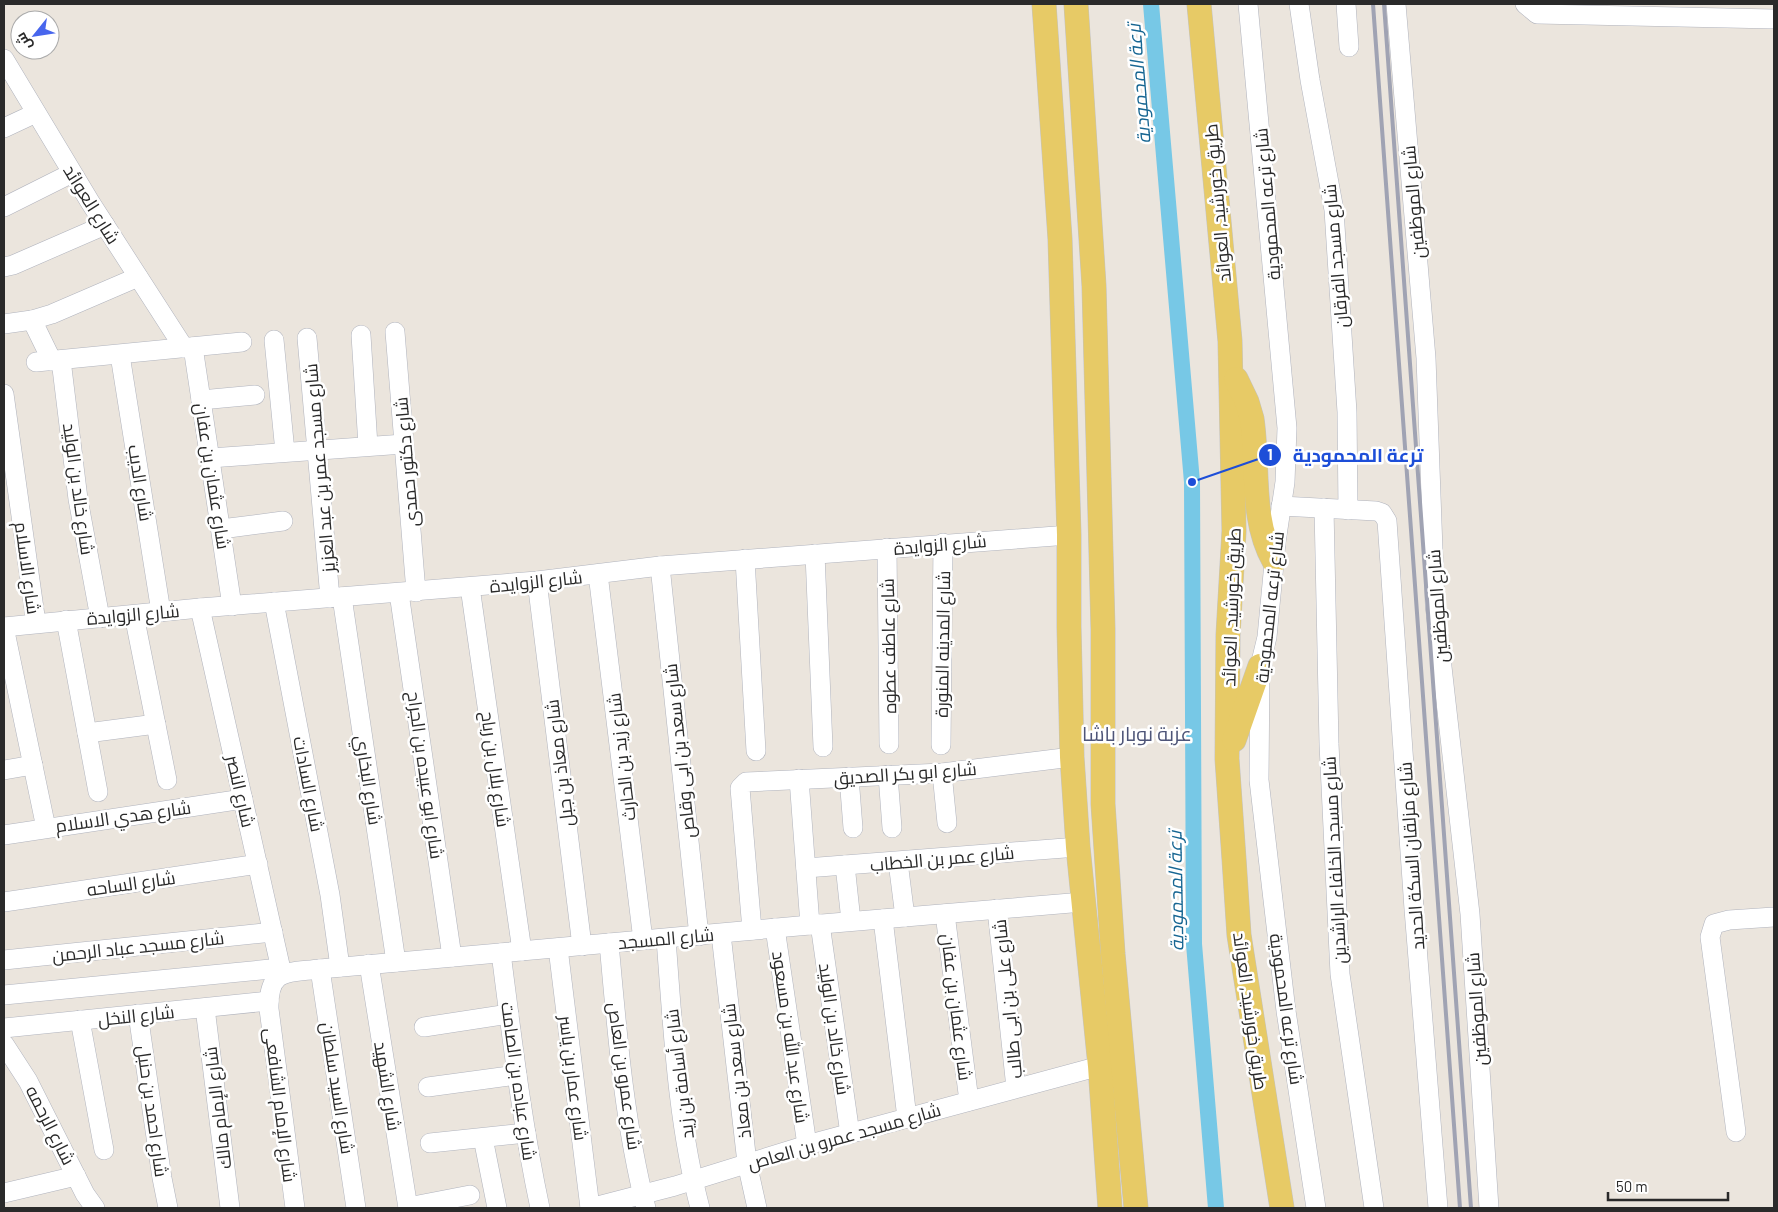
<svg xmlns="http://www.w3.org/2000/svg" width="1778" height="1212" font-family="Barlow,Cairo,sans-serif">
<style>
.lines{fill:none;stroke-linecap:round;stroke-linejoin:round}
.canal{stroke:#77c8e6;stroke-width:16}
.minor-casing{stroke:#b0b3bd;stroke-width:20}
.major-casing{stroke:#c3c3c3;stroke-width:25}
.minor{stroke:#fff;stroke-width:19}
.major{stroke:#e7ca66;stroke-width:24}
.rail{stroke:#a0a3b3;stroke-width:4}
.labels{text-anchor:middle;dominant-baseline:central;stroke-width:5;stroke-linejoin:round;paint-order:stroke}
.street-label{font-size:18px;fill:#2a2a2a;stroke:#fff}
.water-label{font-size:19px;font-style:italic;fill:#176692;stroke:#fff}
.quarter-label{font-size:20px;fill:#4e5578;stroke:#fff}
.leader{fill:none;stroke:#1d4ed8;stroke-width:2}
.callout-dot{fill:#1d4ed8;stroke:#fff;stroke-width:2}
.mark-label{font-size:15px;text-anchor:middle;font-weight:bold;fill:#fff}
.callout-label{font-size:19px;text-anchor:middle;font-weight:bold;fill:#1d4ed8;stroke:#fff;stroke-width:5;stroke-linejoin:round;paint-order:stroke}
</style>
<rect width="100%" height="100%" fill="#ebe5dd"/>
<g class="lines">
<path class="canal" d="M 1151,4 L 1192,482 L 1194,944 L 1216,1208"/>
<g class="minor-casing">
<g id="minor">
<path d="M 1248,4 L 1287,428 L 1285,482 L 1276,542 L 1267,637 L 1260,666 L 1259,780 L 1286,1011 L 1316,1208"/>
<path d="M 1299,4 L 1310,80 L 1334,210 L 1347,412 L 1348,510"/>
<path d="M 1346,4 L 1349,47"/>
<path d="M 1396,4 L 1426,358 L 1435,605 L 1470,914 L 1489,1208"/>
<path d="M 1525,4 L 1537,14 L 1774,19"/>
<path d="M 4,59 L 90,202 L 184,348"/>
<path d="M 4,128 L 36,113"/>
<path d="M 4,207 L 72,173"/>
<path d="M 4,267 L 13,265 L 105,225"/>
<path d="M 32,320 L 52,361"/>
<path d="M 4,324 L 32,320 L 52,314 L 138,277"/>
<path d="M 395,332 L 416,592"/>
<path d="M 361,335 L 368,446"/>
<path d="M 307,338 L 330,598"/>
<path d="M 274,340 L 285,452"/>
<path d="M 193,347 L 232,606"/>
<path d="M 120,355 L 161,612"/>
<path d="M 61,360 L 78,499 L 100,618"/>
<path d="M 36,362 L 242,342"/>
<path d="M 4,394 L 36,623"/>
<path d="M 201,400 L 255,395"/>
<path d="M 210,458 L 404,444"/>
<path d="M 1281,506 L 1376,511 L 1382,513 L 1387,521 L 1414,909 L 1438,1208"/>
<path d="M 1324,508 L 1329,744 L 1340,974 L 1374,1208"/>
<path d="M 221,529 L 283,521"/>
<path d="M 887,548 L 889,744"/>
<path d="M 815,554 L 823,747"/>
<path d="M 745,559 L 756,751"/>
<path d="M 660,566 L 699,936"/>
<path d="M 598,574 L 643,940"/>
<path d="M 537,581 L 582,946"/>
<path d="M 470,587 L 522,951"/>
<path d="M 399,593 L 452,957"/>
<path d="M 342,597 L 396,962"/>
<path d="M 274,602 L 330,895 L 340,967"/>
<path d="M 200,608 L 282,974"/>
<path d="M 134,615 L 167,780"/>
<path d="M 66,620 L 98,792"/>
<path d="M 4,627 L 200,608 L 537,581 L 660,566 L 1069,535"/>
<path d="M 4,627 L 46,828"/>
<path d="M 87,733 L 156,724"/>
<path d="M 941,745 L 943,543"/>
<path d="M 4,770 L 33,765"/>
<path d="M 942,773 L 947,823"/>
<path d="M 888,775 L 892,828"/>
<path d="M 849,777 L 853,828"/>
<path d="M 799,779 L 810,925"/>
<path d="M 4,835 L 243,799"/>
<path d="M 898,862 L 905,917"/>
<path d="M 845,865 L 851,921"/>
<path d="M 806,868 L 1078,847"/>
<path d="M 4,902 L 258,864"/>
<path d="M 997,909 L 1016,1088"/>
<path d="M 945,914 L 969,1101"/>
<path d="M 883,919 L 907,1118"/>
<path d="M 820,924 L 850,1134"/>
<path d="M 775,928 L 807,1145"/>
<path d="M 752,930 L 740,788 L 746,782 L 942,773 L 1072,757"/>
<path d="M 721,934 L 747,1163 L 757,1208"/>
<path d="M 666,939 C 673,1028 677,1121 700,1208"/>
<path d="M 609,943 C 617,1032 624,1122 646,1208"/>
<path d="M 558,948 L 590,1208"/>
<path d="M 501,953 C 512,1038 522,1124 540,1208"/>
<path d="M 4,960 L 273,932"/>
<path d="M 369,964 L 408,1208"/>
<path d="M 320,969 L 356,1208"/>
<path d="M 4,995 L 281,968"/>
<path d="M 205,1008 L 230,1208"/>
<path d="M 138,1014 L 162,1178 L 168,1208"/>
<path d="M 80,1020 L 104,1150"/>
<path d="M 424,1027 L 509,1014"/>
<path d="M 4,1028 L 269,1001"/>
<path d="M 4,1044 L 28,1081 L 85,1194 L 95,1208"/>
<path d="M 428,1087 L 517,1075"/>
<path d="M 1736,1132 L 1710,937 L 1714,924 L 1729,920 L 1774,917"/>
<path d="M 483,1138 L 497,1208"/>
<path d="M 430,1143 L 526,1133"/>
<path d="M 4,1193 L 76,1176"/>
<path d="M 408,1207 L 470,1195"/>
<path d="M 295,1208 L 269,1009 C 268,968 287,973 320,969 L 810,925 L 1083,902"/>
<path d="M 590,1208 L 675,1186 L 807,1145 L 1100,1066"/>
</g>
</g>
<g class="major-casing">
<g id="major">
<path d="M 1044,4 L 1060,239 L 1069,535 L 1069,627 L 1072,757 L 1078,847 L 1100,1066 L 1110,1208"/>
<path d="M 1076,4 L 1094,286 L 1103,629 L 1103,804 L 1113,954 L 1136,1208"/>
<path d="M 1199,4 L 1230,341 L 1234,531 L 1228,635 L 1227,759 L 1234,859 L 1239,935 L 1282,1208"/>
<path d="M 1236,379 L 1247,402 L 1252,419 C 1259,466 1250,519 1274,561"/>
<path d="M 1234,740 L 1260,666"/>
</g>
</g>
<use href="#minor" class="minor"/>
<use href="#major" class="major"/>
<g class="rail">
<path d="M 1373,4 L 1460,1208"/>
<path d="M 1384,4 L 1471,1208"/>
</g>
</g>
<g class="labels">
<g class="street-label">
<text transform="translate(1413 202) rotate(-95)">شارع الموظفين</text>
<text transform="translate(1217 203) rotate(-95)">طريق خورشيد, العوائد</text>
<text transform="translate(92 204) rotate(58)">شارع العوائد</text>
<text transform="translate(1267 204) rotate(-95)">شارع ترعه المحمودية</text>
<text transform="translate(1335 256) rotate(-95)">شارع مسجد الفرقان</text>
<text transform="translate(406 462) rotate(-95)">شارع دكتور حمدى</text>
<text transform="translate(319 468) rotate(-95)">شارع مسجد عمر بن عبد العزيز</text>
<text transform="translate(213 476) rotate(81)">شارع عثمان بن عفان</text>
<text transform="translate(141 483) rotate(81)">شارع الديب</text>
<text transform="translate(79 489) rotate(82)">شارع خالد بن الوليد</text>
<text transform="translate(940 544) rotate(-5)">شارع الزوايدة</text>
<text transform="translate(28 568) rotate(82)">شارع الاسلام</text>
<text transform="translate(536 581) rotate(-6)">شارع الزوايدة</text>
<text transform="translate(1437 606) rotate(-94)">شارع الموظفين</text>
<text transform="translate(1231 607) rotate(-88)">طريق خورشيد, العوائد</text>
<text transform="translate(1269 607) rotate(-84)">شارع ترعه المحمودية</text>
<text transform="translate(133 614) rotate(-5)">شارع الزوايدة</text>
<text transform="translate(942 644) rotate(-89)">شارع المدينه المنورة</text>
<text transform="translate(888 646) rotate(-91)">شارع عاطف عطوه</text>
<text transform="translate(679 751) rotate(-96)">شارع سعد بن ابى وقاص</text>
<text transform="translate(621 757) rotate(-97)">شارع زيد بن الحارث</text>
<text transform="translate(559 763) rotate(-97)">شارع معاذ بن جبل</text>
<text transform="translate(496 769) rotate(82)">شارع بلال بن رباح</text>
<text transform="translate(905 773) rotate(-4)">شارع ابو بكر الصديق</text>
<text transform="translate(426 775) rotate(82)">شارع ابو عبيده بن الجراح</text>
<text transform="translate(369 780) rotate(81)">شارع البخاري</text>
<text transform="translate(309 784) rotate(79)">شارع السادات</text>
<text transform="translate(241 791) rotate(77)">شارع النصر</text>
<text transform="translate(123 816) rotate(-8)">شارع هدي الاسلام</text>
<text transform="translate(1411 856) rotate(-94)">شارع مزلقان السكة الحديد</text>
<text transform="translate(942 858) rotate(-5)">شارع عمر بن الخطاب</text>
<text transform="translate(1334 860) rotate(-93)">شارع مسجد الخلفاء الراشدين</text>
<text transform="translate(131 883) rotate(-8)">شارع الساحه</text>
<text transform="translate(666 938) rotate(-5)">شارع المسجد</text>
<text transform="translate(138 946) rotate(-6)">شارع مسجد عباد الرحمن</text>
<text transform="translate(1007 999) rotate(-96)">شارع على بن ابى طالب</text>
<text transform="translate(957 1007) rotate(83)">شارع عثمان بن عفان</text>
<text transform="translate(1287 1009) rotate(82)">شارع ترعه المحمودية</text>
<text transform="translate(1476 1009) rotate(-94)">شارع الموظفين</text>
<text transform="translate(1251 1011) rotate(82)">طريق خورشيد, العوائد</text>
<text transform="translate(136 1015) rotate(-6)">شارع النخل</text>
<text transform="translate(835 1029) rotate(82)">شارع خالد بن الوليد</text>
<text transform="translate(791 1037) rotate(82)">شارع عبد الله بن مسعود</text>
<text transform="translate(736 1071) rotate(-97)">شارع سعد بن معاذ</text>
<text transform="translate(679 1074) rotate(-97)">شارع أسامة بن زيد</text>
<text transform="translate(625 1076) rotate(82)">شارع عمرو بن العاص</text>
<text transform="translate(574 1078) rotate(83)">شارع عمار بن ياسر</text>
<text transform="translate(519 1081) rotate(82)">شارع عباده بن الصامت</text>
<text transform="translate(388 1086) rotate(81)">شارع الشهيد</text>
<text transform="translate(338 1088) rotate(81)">شارع السيد سلطان</text>
<text transform="translate(281 1105) rotate(83)">شارع الإمام الشافعى</text>
<text transform="translate(217 1108) rotate(-97)">شارع الإمام مالك</text>
<text transform="translate(153 1111) rotate(82)">شارع احمد بن حنبل</text>
<text transform="translate(51 1125) rotate(63)">شارع الرحمه</text>
<text transform="translate(844 1136) rotate(-16)">شارع مسجد عمرو بن العاص</text>
</g>
<g class="water-label">
<text transform="translate(1138 84) rotate(-95)">ترعة المحمودية</text>
<text transform="translate(1175 891) rotate(-91)">ترعة المحمودية</text>
</g>
<g class="quarter-label">
<text x="1137" y="733">عزبة نوبار باشا</text>
</g>
</g>
<path class="leader" d="M1192 482L1270 455"/>
<g class="callout-dot">
<circle cx="1192" cy="482" r="5"/>
<circle cx="1270" cy="455" r="12"/>
</g>
<g class="mark-label">
<text x="1270" y="460">1</text>
</g>
<g class="callout-label">
<text x="1358" y="462">ترعة المحمودية</text>
</g>
<rect width="1778" height="1212" fill="none" stroke="#2a2a2a" stroke-width="10"/>
<g transform="translate(35 35) rotate(240)"><circle r="24" fill="#ffffff" stroke="#aaaaaa"/>
<path d="M0-4L9 19L0 12L-9 19Z" fill="#4866ed"/>
<text y="-8" font-size="14" font-weight="bold" text-anchor="middle" fill="#2a2a2a">ش</text>
</g>
<path d="M1608 1192v8h120v-8" fill="none" stroke="#2a2a2a" stroke-width="2.5"/>
<text x="1616" y="1192" font-size="15" fill="#2a2a2a" stroke="#ffffff" stroke-width="4" paint-order="stroke">50 m</text>
</svg>
